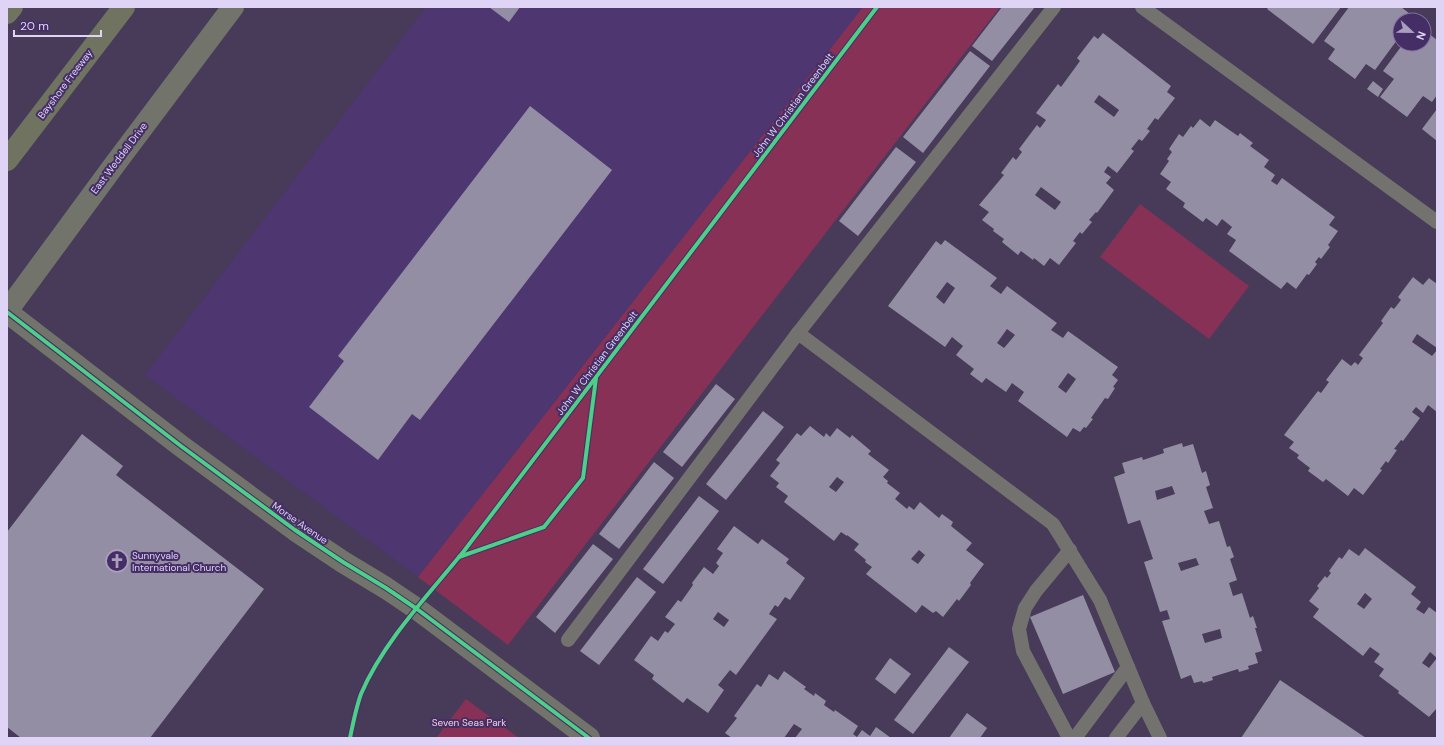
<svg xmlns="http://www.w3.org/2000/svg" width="1444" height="745" font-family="'DM Sans',sans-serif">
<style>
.built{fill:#4e3670}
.green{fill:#863155}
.building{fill:#938ea4;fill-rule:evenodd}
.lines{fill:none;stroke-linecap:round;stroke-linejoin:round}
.lane{stroke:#73726f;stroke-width:14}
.secondary{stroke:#72746b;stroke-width:22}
.highway{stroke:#6f7360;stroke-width:22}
.cycleway-casing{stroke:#452e66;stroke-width:6}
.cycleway{stroke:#4dcf88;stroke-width:4}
.labels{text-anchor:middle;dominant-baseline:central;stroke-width:4;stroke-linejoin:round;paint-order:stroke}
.street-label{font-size:10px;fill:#dfd4f6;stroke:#452e66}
.poi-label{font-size:10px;fill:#dfd4f6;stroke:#452e66;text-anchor:start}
.park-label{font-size:10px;fill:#f0d0d8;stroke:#452e66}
</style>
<rect width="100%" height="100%" fill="#473b59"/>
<path class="built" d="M 426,7 L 863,7 L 418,577 L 145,375 Z"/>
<g class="green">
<path d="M 863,7 L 1000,7 L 508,645 L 418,577 Z"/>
<path d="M 1140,204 L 1249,286 L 1209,339 L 1100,257 Z"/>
<path d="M 466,699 L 519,738 L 436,738 Z"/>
</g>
<g class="building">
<path d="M 489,7 L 520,7 L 509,22 Z"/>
<path d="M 1002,7 L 1035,7 L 992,61 L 972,46 Z"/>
<path d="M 1269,7 L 1341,7 L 1313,44 L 1267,9 Z"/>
<path d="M 1349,7 L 1401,7 L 1414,17 L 1411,20 L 1400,20 L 1400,36 L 1375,70 L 1366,64 L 1355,79 L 1328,59 L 1335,49 L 1324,41 Z"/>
<path d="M 1424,30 L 1437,40 L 1437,95 L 1432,102 L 1423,96 L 1407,117 L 1380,97 L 1394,79 L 1383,71 L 1403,44 L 1424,44 Z"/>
<path d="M 1103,33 L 1171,86 L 1167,92 L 1175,98 L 1158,120 L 1155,118 L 1147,129 L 1150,131 L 1142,141 L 1139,139 L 1131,149 L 1134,151 L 1117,173 L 1108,166 L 1104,172 L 1111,177 L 1106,183 L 1114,190 L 1097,213 L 1096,212 L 1089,220 L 1092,222 L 1082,234 L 1080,232 L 1073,241 L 1076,243 L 1059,265 L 1050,258 L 1044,266 L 1034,258 L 1033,260 L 1021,251 L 1018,255 L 1002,242 L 1004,239 L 993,231 L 994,229 L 982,220 L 989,212 L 979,205 L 1004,175 L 1001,173 L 1013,157 L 1016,160 L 1022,152 L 1019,149 L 1037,125 L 1040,128 L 1046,120 L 1036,113 L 1058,84 L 1061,87 L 1080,61 L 1077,58 L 1094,36 L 1098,39 ZM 1099,95 L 1119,110 L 1114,117 L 1094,102 ZM 1041,187 L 1061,202 L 1055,210 L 1035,195 Z"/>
<path d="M 970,51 L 990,66 L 923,153 L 903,137 Z"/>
<path d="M 1373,81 L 1383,89 L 1378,97 L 1367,89 Z"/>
<path d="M 530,106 L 612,170 L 420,420 L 412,414 L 378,460 L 309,407 L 344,361 L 338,356 Z"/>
<path d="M 1437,109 L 1437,141 L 1422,129 Z"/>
<path d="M 1200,119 L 1210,127 L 1215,120 L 1238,136 L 1240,133 L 1253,143 L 1250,146 L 1269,160 L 1264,167 L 1275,175 L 1271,181 L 1277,185 L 1282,178 L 1335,217 L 1329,225 L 1338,231 L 1328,245 L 1330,247 L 1321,259 L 1319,257 L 1315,262 L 1317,264 L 1309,275 L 1307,274 L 1296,289 L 1287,282 L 1281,289 L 1229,251 L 1236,240 L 1227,234 L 1232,227 L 1222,219 L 1217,226 L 1206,218 L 1203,222 L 1183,207 L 1185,203 L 1166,189 L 1171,182 L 1160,174 L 1169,161 L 1167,159 L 1172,152 L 1169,149 L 1179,134 L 1183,137 L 1191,126 L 1193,128 Z"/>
<path d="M 896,147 L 916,162 L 858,236 L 839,221 Z"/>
<path d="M 945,240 L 997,278 L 990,286 L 1001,294 L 1007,286 L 1057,323 L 1051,330 L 1063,338 L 1068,331 L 1118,367 L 1112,375 L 1118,380 L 1113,387 L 1115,388 L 1108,399 L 1105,398 L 1091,418 L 1093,419 L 1086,428 L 1084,427 L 1080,432 L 1073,428 L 1067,437 L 1018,401 L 1024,392 L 1012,383 L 1006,392 L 986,378 L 982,383 L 970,374 L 974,369 L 956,355 L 963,346 L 952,337 L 945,347 L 888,306 L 936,241 L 941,245 ZM 947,282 L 955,288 L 944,304 L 936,297 ZM 1007,329 L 1015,335 L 1004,348 L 997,343 ZM 1068,373 L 1076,379 L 1066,393 L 1058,387 Z"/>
<path d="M 1413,277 L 1423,285 L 1429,278 L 1437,284 L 1437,348 L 1417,334 L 1412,342 L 1432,356 L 1437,350 L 1437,412 L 1428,405 L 1423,413 L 1416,407 L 1412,412 L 1420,418 L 1403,441 L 1401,440 L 1394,449 L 1397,450 L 1388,463 L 1386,461 L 1380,469 L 1382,470 L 1363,495 L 1354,488 L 1348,496 L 1326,479 L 1323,482 L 1308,471 L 1310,468 L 1297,458 L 1299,455 L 1289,448 L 1294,442 L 1284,435 L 1318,391 L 1321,393 L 1329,382 L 1326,380 L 1342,359 L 1351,366 L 1355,362 L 1358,365 L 1363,358 L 1359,355 L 1383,323 L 1381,321 L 1391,307 L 1394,309 L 1401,300 L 1398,297 Z"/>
<path d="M 716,384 L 735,399 L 682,467 L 663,452 Z"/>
<path d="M 763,411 L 784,427 L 726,500 L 706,484 Z"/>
<path d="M 810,426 L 824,437 L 826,433 L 830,437 L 837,428 L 850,438 L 852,435 L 871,451 L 868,454 L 889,470 L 883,477 L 888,481 L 887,483 L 900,493 L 895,499 L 907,509 L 909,506 L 914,510 L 920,502 L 939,518 L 942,514 L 953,522 L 951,526 L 972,543 L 966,550 L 984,564 L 970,583 L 971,585 L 959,601 L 957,599 L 943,617 L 936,611 L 933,613 L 922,605 L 916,613 L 866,574 L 872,567 L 865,562 L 866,560 L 854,550 L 859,544 L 847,535 L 847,536 L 841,532 L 834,541 L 784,502 L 788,496 L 776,487 L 779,483 L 770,476 L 780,463 L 776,460 L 797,433 L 801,436 ZM 837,477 L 844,482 L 836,492 L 829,487 ZM 919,550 L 925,555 L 918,564 L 911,559 Z"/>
<path d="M 82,434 L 123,466 L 116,475 L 264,589 L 150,738 L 21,738 L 7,727 L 7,532 Z"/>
<path d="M 1182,443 L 1183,447 L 1193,444 L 1202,473 L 1206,471 L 1210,485 L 1206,487 L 1213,508 L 1204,511 L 1209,524 L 1219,521 L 1227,547 L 1230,546 L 1234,557 L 1230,559 L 1237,580 L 1229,583 L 1233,596 L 1242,593 L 1250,618 L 1253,616 L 1257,628 L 1255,628 L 1262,651 L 1255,653 L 1258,663 L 1248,666 L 1249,669 L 1239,672 L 1238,669 L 1212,677 L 1213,680 L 1203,683 L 1202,681 L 1194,683 L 1191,675 L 1181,679 L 1162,621 L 1170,619 L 1167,610 L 1160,612 L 1144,562 L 1153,559 L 1140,520 L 1128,524 L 1114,477 L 1125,473 L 1122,463 L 1142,457 L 1143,460 L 1164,453 L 1163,449 ZM 1172,486 L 1175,494 L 1157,500 L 1155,491 ZM 1196,558 L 1199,565 L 1181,571 L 1178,563 ZM 1220,629 L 1222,638 L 1205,643 L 1202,634 Z"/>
<path d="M 654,462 L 674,478 L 619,549 L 599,534 Z"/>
<path d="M 699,496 L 719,511 L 663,584 L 643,569 Z"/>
<path d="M 734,526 L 758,544 L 762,539 L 789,559 L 786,563 L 805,578 L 790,600 L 785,597 L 778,607 L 775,605 L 769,614 L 777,619 L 736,675 L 730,670 L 718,685 L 724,690 L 708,713 L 687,698 L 683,703 L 652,679 L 654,675 L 634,660 L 651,636 L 658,641 L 665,631 L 668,633 L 675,624 L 665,617 L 678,600 L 681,602 L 693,585 L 692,583 L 704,567 L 713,574 L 719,566 L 716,563 L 723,553 L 717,549 ZM 718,612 L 729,620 L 724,627 L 713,619 Z"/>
<path d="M 593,544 L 613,559 L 555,633 L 536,617 Z"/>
<path d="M 1365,548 L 1416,587 L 1411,594 L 1421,602 L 1416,609 L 1424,614 L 1429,607 L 1437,613 L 1437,658 L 1430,652 L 1422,663 L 1429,668 L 1437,658 L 1437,708 L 1429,717 L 1398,693 L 1399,691 L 1379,676 L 1384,669 L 1374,662 L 1380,654 L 1370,647 L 1363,656 L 1313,617 L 1319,609 L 1309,601 L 1319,588 L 1317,586 L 1325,576 L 1327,578 L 1331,573 L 1329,571 L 1339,557 L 1342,559 L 1349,549 L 1359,556 ZM 1365,593 L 1372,599 L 1364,609 L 1357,604 Z"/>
<path d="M 637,577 L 656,592 L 599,665 L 580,651 Z"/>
<path d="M 1083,595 L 1115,672 L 1063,694 L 1030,617 Z"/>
<path d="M 949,647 L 969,662 L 913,734 L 894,720 Z"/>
<path d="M 890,658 L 911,674 L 895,694 L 875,679 Z"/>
<path d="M 784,671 L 806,687 L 804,689 L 814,696 L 815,693 L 826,701 L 824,705 L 834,712 L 835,710 L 858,726 L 853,734 L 857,737 L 862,730 L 870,736 L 876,727 L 891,738 L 795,738 L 802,729 L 794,724 L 784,738 L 732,738 L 725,733 L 737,718 L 734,716 L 757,684 L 761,687 L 769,674 L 778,680 Z"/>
<path d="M 1280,680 L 1366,738 L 1241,738 Z"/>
<path d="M 967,713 L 987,728 L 980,738 L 949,738 Z"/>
</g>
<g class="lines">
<g class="lane">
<path d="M 1142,7 L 1437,222"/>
<path d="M 798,333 L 1053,524 L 1100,600 L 1143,703 L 1160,738"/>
<path d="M 568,640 L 798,333 L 1054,7"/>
<path d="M 1069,738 L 1023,651 L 1019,629 L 1025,608 L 1036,591 L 1070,550"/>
<path d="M 1075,738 L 1128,667"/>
<path d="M 1116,738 L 1143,703"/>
</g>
<g class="secondary">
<path d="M 7,311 L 115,164 L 233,7"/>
<path d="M 7,312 L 181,446 L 295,530 L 343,562 L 386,588 L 417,609 L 589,738"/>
</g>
<g class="highway">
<path d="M 7,13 L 12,7"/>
<path d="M 7,160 L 124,7"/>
</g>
<g class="cycleway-casing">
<g id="cycleway">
<path d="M 7,312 L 181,446 L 295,530 L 343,562 L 386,588 L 417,609 L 589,738"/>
<path d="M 459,557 L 544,527 L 583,478 L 596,378"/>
<path d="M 350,738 C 353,723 356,708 361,694 C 383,642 429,594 464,551 L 877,7"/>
</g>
</g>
<use href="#cycleway" class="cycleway"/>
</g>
<defs>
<g id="church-ring" transform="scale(1.15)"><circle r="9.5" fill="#452e66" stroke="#aa9ebf" stroke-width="1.5"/><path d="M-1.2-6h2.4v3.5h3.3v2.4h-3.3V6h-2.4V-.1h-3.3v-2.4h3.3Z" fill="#aa9ebf"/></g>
</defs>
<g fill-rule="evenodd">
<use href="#church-ring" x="117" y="561"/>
</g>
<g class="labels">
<g class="street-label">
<text transform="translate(65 84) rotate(-53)">Bayshore Freeway</text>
<text transform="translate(793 105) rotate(-53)">John W Christian Greenbelt</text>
<text transform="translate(119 158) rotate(-53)">East Weddell Drive</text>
<text transform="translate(597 363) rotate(-53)">John W Christian Greenbelt</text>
<text transform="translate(300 523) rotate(35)">Morse Avenue</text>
</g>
<g class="poi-label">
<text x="132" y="555">Sunnyvale<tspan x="132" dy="12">International Church</tspan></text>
</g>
<g class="park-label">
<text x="469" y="722">Seven Seas Park</text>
</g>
</g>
<rect width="1444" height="745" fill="none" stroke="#dfd4f6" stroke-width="16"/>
<g transform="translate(1412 32) rotate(112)"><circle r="19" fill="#452e66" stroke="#8370a0"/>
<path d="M0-3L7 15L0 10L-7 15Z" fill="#aa9ebf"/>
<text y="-6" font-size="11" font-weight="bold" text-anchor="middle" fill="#dfd4f6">N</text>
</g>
<path d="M14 30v6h87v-6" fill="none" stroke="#dfd4f6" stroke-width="2"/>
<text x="20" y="30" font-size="12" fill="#dfd4f6" stroke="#452e66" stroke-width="3" paint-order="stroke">20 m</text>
</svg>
